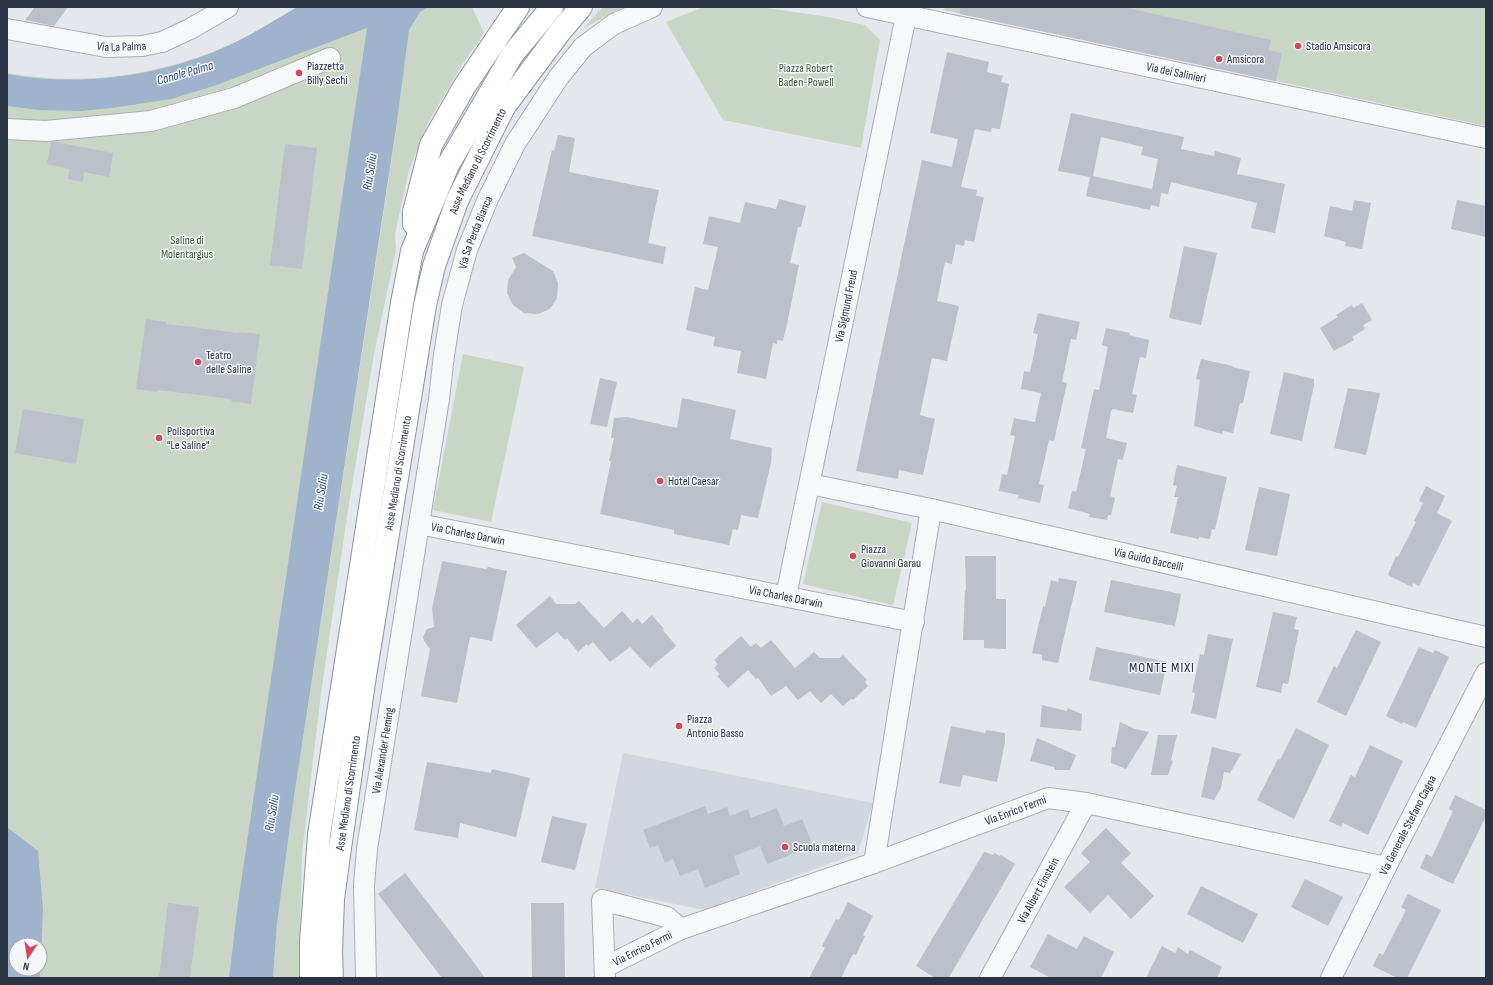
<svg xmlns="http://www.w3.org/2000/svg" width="1493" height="985" font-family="'Sofia Sans Condensed',sans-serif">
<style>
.built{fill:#d2d6de}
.green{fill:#c9d6c5;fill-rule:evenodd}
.water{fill:#9fb4cc;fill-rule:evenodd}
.building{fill:#bbc0ca;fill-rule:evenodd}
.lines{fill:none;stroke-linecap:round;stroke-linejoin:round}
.minor-casing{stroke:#a9aeb7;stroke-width:22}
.highway-casing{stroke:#8b94a3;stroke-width:24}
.minor{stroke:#f7f8fa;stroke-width:20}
.highway{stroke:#fff;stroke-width:22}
.poi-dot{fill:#d1495b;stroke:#f4f6f9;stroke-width:1.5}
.labels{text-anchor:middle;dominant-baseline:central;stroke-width:3;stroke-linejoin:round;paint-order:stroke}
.street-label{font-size:12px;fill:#2b3445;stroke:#f4f6f9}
.poi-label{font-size:12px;fill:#2b3445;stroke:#f4f6f9;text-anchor:start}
.park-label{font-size:12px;fill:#3f6138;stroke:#f4f6f9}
.water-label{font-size:13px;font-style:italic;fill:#34527a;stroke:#f4f6f9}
.quarter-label{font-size:14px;letter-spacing:1px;fill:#1d2536;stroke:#f4f6f9}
</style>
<rect width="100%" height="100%" fill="#e4e7ec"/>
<path class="built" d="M 623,753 L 873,803 L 858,853 L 705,910 L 595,888 Z"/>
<g class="green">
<path d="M 300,7 L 425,7 L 426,8 L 428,7 L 472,7 L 484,33 L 462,65 L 429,121 L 409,170 L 395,234 L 396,250 L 374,354 L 348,510 L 321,693 L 302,853 L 299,978 L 273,978 L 277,924 L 293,804 L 398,118 L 309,667 L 270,978 L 7,978 L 7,73 C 85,87 164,75 236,42 C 258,32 279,19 300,7 ZM 16,945 L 40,945 L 40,969 L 16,969 Z"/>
<path d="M 603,7 L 623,7 L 584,28 Z"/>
<path d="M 704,7 L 761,7 L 828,17 L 865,25 L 880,40 L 861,148 L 723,120 L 666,22 Z"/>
<path d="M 945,7 L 1486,7 L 1486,126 L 944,10 Z"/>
<path d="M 463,354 L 524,367 L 491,522 L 433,510 Z"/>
<path d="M 822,502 L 912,523 L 893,605 L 803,584 Z"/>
</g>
<g class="water">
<path d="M 297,7 L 428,7 L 420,12 L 409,30 L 397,121 L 293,804 L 277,924 L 273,978 L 229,978 L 238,903 L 367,28 L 214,86 L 171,99 L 112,108 L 81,111 L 38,110 L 7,106 L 7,74 C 78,87 159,77 225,47 C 250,36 273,21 297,7 Z"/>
<path d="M 7,827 L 38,851 L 43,909 L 40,978 L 7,978 ZM 16,945 L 40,945 L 40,969 L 16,969 Z"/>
</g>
<g class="building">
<path d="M 35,7 L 68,7 L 54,26 L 25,20 Z"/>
<path d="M 960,7 L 1123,7 L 1271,40 L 1268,50 L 1282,53 L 1276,81 L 960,14 Z"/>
<path d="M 947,52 L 989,62 L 987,72 L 1003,76 L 1001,82 L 1009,84 L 1000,129 L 992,128 L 991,132 L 975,129 L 961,187 L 977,190 L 976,196 L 984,197 L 974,242 L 965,240 L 964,246 L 956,244 L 952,264 L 945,262 L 937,301 L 959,306 L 947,361 L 932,358 L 920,415 L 935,419 L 923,475 L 899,470 L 898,479 L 856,471 L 922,160 L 952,167 L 958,139 L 930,133 Z"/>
<path d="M 1071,113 L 1184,137 L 1181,149 L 1214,156 L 1215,151 L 1241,158 L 1237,174 L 1285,184 L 1275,233 L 1251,228 L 1257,203 L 1171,182 L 1168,194 L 1161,193 L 1159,207 L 1151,205 L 1150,210 L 1086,196 L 1090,177 L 1058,171 ZM 1101,137 L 1143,147 L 1141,155 L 1158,159 L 1152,189 L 1093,176 Z"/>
<path d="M 558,135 L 575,138 L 569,172 L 659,190 L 648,243 L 666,247 L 663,264 L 532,236 L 552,150 L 554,151 Z"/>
<path d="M 51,142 L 56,142 L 113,153 L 109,177 L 84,172 L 83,182 L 68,179 L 69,169 L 47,164 Z"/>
<path d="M 285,144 L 317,148 L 302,269 L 270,265 Z"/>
<path d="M 779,199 L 806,206 L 801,227 L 798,227 L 790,263 L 799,265 L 787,324 L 783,341 L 777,340 L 777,344 L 773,343 L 766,379 L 737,373 L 741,351 L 713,346 L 715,337 L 686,330 L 695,287 L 708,290 L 718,247 L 703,244 L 709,216 L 740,223 L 745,202 L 776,209 Z"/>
<path d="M 1354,200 L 1371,203 L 1362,249 L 1345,246 L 1346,242 L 1324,236 L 1330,206 L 1352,211 Z"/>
<path d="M 1457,200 L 1486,206 L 1486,237 L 1451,229 Z"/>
<path d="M 1184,246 L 1217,253 L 1201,325 L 1169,318 Z"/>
<path d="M 524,253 L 553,271 L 558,283 L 557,298 L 550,309 L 538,314 L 524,313 L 513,305 L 507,293 L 508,280 L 516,267 L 512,258 Z"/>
<path d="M 1362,303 L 1372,320 L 1363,325 L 1365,329 L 1352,337 L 1354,340 L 1334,351 L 1320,328 L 1338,317 L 1336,315 L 1352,305 L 1353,308 Z"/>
<path d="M 1038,313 L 1080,322 L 1076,340 L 1071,339 L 1062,382 L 1067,383 L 1054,441 L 1049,440 L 1039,484 L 1044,485 L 1040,503 L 1018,498 L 1019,495 L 999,491 L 1002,474 L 1007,475 L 1015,436 L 1010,435 L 1014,418 L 1035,422 L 1041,393 L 1021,389 L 1024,371 L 1030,372 L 1038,334 L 1033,333 Z"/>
<path d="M 146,319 L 166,322 L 166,324 L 239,333 L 239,332 L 260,334 L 251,404 L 231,401 L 231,399 L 158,390 L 158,392 L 136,389 Z"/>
<path d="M 1106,328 L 1130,333 L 1129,335 L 1149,340 L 1146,358 L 1140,357 L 1132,394 L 1137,395 L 1133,413 L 1113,409 L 1111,411 L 1106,438 L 1127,443 L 1123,460 L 1118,459 L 1110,496 L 1115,498 L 1111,515 L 1108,515 L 1107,520 L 1089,517 L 1090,514 L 1068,508 L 1072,491 L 1076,492 L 1086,449 L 1081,448 L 1094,389 L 1099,390 L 1108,347 L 1102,345 Z"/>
<path d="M 1201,359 L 1233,366 L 1232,367 L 1250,371 L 1243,403 L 1240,403 L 1233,433 L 1223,431 L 1222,434 L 1194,426 L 1200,380 L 1196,379 Z"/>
<path d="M 1284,372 L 1314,379 L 1314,385 L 1302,441 L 1270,434 Z"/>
<path d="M 600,378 L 617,382 L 607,427 L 590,424 Z"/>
<path d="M 1348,388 L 1380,393 L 1366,455 L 1334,448 Z"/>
<path d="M 682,398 L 736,410 L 730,439 L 772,448 L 771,463 L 758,518 L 741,515 L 738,530 L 733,529 L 729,545 L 674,534 L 674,530 L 600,514 L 611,461 L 609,461 L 614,438 L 611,438 L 614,418 L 627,417 L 677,428 Z"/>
<path d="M 23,409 L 84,419 L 76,464 L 15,453 Z"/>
<path d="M 1177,465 L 1227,477 L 1215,530 L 1212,529 L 1210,539 L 1199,537 L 1199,539 L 1170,533 L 1178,497 L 1174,497 L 1177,486 L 1173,485 Z"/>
<path d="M 1426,486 L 1445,496 L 1437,513 L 1452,521 L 1419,586 L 1413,583 L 1412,587 L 1388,575 L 1396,556 L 1398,557 L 1416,522 L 1414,521 L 1423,503 L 1419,501 Z"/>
<path d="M 1259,487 L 1290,494 L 1277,556 L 1245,550 Z"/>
<path d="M 965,556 L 996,556 L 996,599 L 1006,599 L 1006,649 L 984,648 L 984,640 L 963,640 L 965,590 L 966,590 Z"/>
<path d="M 442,561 L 486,569 L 488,567 L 507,571 L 492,641 L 470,637 L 457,703 L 421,696 L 430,649 L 424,641 L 423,637 L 427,629 L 434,627 L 432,609 Z"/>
<path d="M 1059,578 L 1077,581 L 1058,663 L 1042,660 L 1042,655 L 1032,653 L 1043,606 L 1045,607 L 1051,580 L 1058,582 Z"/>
<path d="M 1111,580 L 1181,594 L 1175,626 L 1104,612 Z"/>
<path d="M 550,596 L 556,604 L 575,604 L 579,601 L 604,628 L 622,611 L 633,623 L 637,618 L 642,624 L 652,615 L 664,629 L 663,630 L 676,646 L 650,668 L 630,647 L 610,662 L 593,642 L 588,646 L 587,644 L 578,652 L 567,638 L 565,640 L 557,632 L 536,648 L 516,625 Z"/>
<path d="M 1273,612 L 1297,617 L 1294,629 L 1299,630 L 1288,684 L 1283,683 L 1281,693 L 1256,687 Z"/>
<path d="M 1356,630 L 1381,642 L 1346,716 L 1317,702 L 1334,666 L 1337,668 Z"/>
<path d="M 1208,634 L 1233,639 L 1216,719 L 1191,713 L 1195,693 L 1192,692 L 1200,654 L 1204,655 Z"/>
<path d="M 741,636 L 751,647 L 756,643 L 761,648 L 771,640 L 795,668 L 814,652 L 820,658 L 840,658 L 843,655 L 867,680 L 865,682 L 868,686 L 853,700 L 851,699 L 843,706 L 831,694 L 821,703 L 810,691 L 798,700 L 786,686 L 771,696 L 758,678 L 756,679 L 748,670 L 728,688 L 717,676 L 720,674 L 714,668 L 718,664 L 714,660 Z"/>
<path d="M 1096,647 L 1167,662 L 1160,695 L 1089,680 Z"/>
<path d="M 1419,647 L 1433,653 L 1435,650 L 1449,657 L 1416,728 L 1403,722 L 1402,724 L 1386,716 Z"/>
<path d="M 1042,705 L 1067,711 L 1067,708 L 1082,714 L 1081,731 L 1040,727 Z"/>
<path d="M 1120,722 L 1135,729 L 1149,732 L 1126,769 L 1111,763 L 1112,747 L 1115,747 Z"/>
<path d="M 951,726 L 985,733 L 986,730 L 1005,733 L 1005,742 L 997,782 L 963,775 L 960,787 L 939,783 Z"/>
<path d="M 1296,728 L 1329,745 L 1294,819 L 1257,800 L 1278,759 L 1280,760 Z"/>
<path d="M 1158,735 L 1177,735 L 1171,760 L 1173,761 L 1168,775 L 1151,775 Z"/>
<path d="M 1037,738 L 1076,755 L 1070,770 L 1055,770 L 1054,767 L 1030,761 Z"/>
<path d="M 1370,745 L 1403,761 L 1368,835 L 1343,823 L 1341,827 L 1329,821 L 1351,775 L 1355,777 Z"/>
<path d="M 1212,747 L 1241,754 L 1230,773 L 1224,772 L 1221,788 L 1214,800 L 1201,797 Z"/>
<path d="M 427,762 L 491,773 L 492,769 L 530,778 L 516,837 L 460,823 L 458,838 L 414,830 Z"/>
<path d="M 1455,795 L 1486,810 L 1486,816 L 1453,884 L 1420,868 L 1426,854 L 1432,857 L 1453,811 L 1449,809 Z"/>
<path d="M 705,806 L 708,814 L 727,807 L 730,816 L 748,809 L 751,818 L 777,808 L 784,826 L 802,819 L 813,846 L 767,864 L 760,846 L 734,856 L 740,874 L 705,888 L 698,869 L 680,876 L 673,859 L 665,863 L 658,845 L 650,848 L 643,830 Z"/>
<path d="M 552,816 L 587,824 L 575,870 L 541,862 Z"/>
<path d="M 1106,828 L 1131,853 L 1121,863 L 1154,896 L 1131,919 L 1108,895 L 1090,913 L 1064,887 L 1090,862 L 1081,853 Z"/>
<path d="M 984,852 L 994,855 L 994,853 L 1000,856 L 1001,855 L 1015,864 L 951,974 L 949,978 L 935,978 L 916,966 Z"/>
<path d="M 405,873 L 472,960 L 485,978 L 442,978 L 378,894 Z"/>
<path d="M 1305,879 L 1343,897 L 1328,926 L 1291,907 Z"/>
<path d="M 1201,886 L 1258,914 L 1243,943 L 1187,914 Z"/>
<path d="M 1408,894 L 1441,910 L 1407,978 L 1397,978 L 1373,966 L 1379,953 L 1383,955 L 1406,910 L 1401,907 Z"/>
<path d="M 848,902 L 873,916 L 863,935 L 865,936 L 856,955 L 853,954 L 841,978 L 809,978 L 825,948 L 822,946 L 836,919 L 839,920 Z"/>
<path d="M 168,903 L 199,907 L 190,978 L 159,978 Z"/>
<path d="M 531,903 L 564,903 L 565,978 L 532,978 Z"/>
<path d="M 1048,934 L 1077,949 L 1084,936 L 1114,952 L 1101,978 L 1051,978 L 1030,967 Z"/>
<path d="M 1162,946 L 1175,953 L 1178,947 L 1188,954 L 1190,950 L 1222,967 L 1217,978 L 1146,978 Z"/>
</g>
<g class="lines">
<g class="minor-casing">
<g id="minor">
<path id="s1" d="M 867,7 L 1486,138"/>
<path id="s2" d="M 7,29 L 106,47 L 142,46 L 162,42 L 190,29 L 228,7"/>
<path d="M 7,129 L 46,131 L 151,121 L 234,98 L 330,58"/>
<path id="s3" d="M 810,484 L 931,509 L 1486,637"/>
<path id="s4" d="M 419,524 L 914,622"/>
<path id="s5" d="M 786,596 L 906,16"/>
<path d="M 874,863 L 931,509"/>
<path id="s6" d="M 605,967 L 681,929 L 874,863 L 1048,798 L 1086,803 L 1386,867"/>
<path id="s7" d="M 366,978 L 364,886 L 367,849 L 439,399 L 444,355 L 452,305 L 467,250 L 487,201 L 515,144 L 558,78 L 583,47 L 614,24 L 652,7"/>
<path d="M 605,978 L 602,900 L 667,917 L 681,929"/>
<path id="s8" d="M 990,978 L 1086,803"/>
<path id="s9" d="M 1331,978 L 1386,867 L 1486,673"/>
</g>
</g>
<g class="highway-casing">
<g id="highway">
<path d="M 414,224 L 414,212 L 431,145 L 464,87 L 518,7"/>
<path d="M 311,978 L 311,942 L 319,835 L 402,303 L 412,251 L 448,165 L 512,55 L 552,7"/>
<path id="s10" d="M 332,978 L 331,952 L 333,899 L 339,855 L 365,676 L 425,305 L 434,266 L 457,201 L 504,107 L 559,33 L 581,7"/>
</g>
</g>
<use href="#minor" class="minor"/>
<use href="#highway" class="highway"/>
</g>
<g class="poi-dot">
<circle cx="1298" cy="46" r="4"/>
<circle cx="1219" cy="59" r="4"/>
<circle cx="299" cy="73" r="4"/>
<circle cx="198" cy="362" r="4"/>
<circle cx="159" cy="438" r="4"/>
<circle cx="660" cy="481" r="4"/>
<circle cx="853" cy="556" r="4"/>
<circle cx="679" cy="726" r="4"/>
<circle cx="785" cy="847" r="4"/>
</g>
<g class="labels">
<g class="street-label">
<text stroke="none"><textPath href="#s2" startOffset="116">Via La Palma</textPath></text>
<text stroke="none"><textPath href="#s1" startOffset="316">Via dei Salinieri</textPath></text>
<text stroke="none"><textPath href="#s10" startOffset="834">Asse Mediano di Scorrimento</textPath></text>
<text stroke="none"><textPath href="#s7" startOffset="756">Via Sa Perda Bianca</textPath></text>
<text stroke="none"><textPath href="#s5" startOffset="296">Via Sigmund Freud</textPath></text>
<text stroke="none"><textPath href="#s10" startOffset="510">Asse Mediano di Scorrimento</textPath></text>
<text stroke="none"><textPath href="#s4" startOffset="50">Via Charles Darwin</textPath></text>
<text stroke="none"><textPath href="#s3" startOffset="347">Via Guido Baccelli</textPath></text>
<text stroke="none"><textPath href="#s4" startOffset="374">Via Charles Darwin</textPath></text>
<text stroke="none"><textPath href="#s7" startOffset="229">Via Alexander Fleming</textPath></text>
<text stroke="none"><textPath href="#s10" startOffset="186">Asse Mediano di Scorrimento</textPath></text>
<text stroke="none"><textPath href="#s6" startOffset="440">Via Enrico Fermi</textPath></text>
<text stroke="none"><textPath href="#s9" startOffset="171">Via Generale Stefano Cagna</textPath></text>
<text stroke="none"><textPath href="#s8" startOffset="100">Via Albert Einstein</textPath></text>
<text stroke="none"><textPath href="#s6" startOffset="42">Via Enrico Fermi</textPath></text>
</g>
<g class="poi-label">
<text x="1306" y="46">Stadio Amsicora</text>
<text x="1227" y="59">Amsicora</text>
<text x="307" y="66">Piazzetta<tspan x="307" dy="14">Billy Sechi</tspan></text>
<text x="206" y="355">Teatro<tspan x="206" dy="14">delle Saline</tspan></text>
<text x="167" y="431">Polisportiva<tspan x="167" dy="14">"Le Saline"</tspan></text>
<text x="668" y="481">Hotel Caesar</text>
<text x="861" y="549">Piazza<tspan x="861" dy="14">Giovanni Garau</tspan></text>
<text x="687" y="719">Piazza<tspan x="687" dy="14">Antonio Basso</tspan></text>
<text x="793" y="847">Scuola materna</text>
</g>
<g class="park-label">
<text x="806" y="68">Piazza Robert<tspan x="806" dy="14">Baden-Powell</tspan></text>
<text x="187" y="240">Saline di<tspan x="187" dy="14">Molentargius</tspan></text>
</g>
<g class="water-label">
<text transform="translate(185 73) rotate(-16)">Canale Palma</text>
<text transform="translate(370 172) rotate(-81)">Riu Saliu</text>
<text transform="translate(321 492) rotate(-81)">Riu Saliu</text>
<text transform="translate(272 813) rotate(-81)">Riu Saliu</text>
</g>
<g class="quarter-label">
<text x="1162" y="667">MONTE MIXI</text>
</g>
</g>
<rect width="1493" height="985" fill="none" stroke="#2b3445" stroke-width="16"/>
<g transform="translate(28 957) rotate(192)"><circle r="19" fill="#f4f6f9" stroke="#a4a8b1"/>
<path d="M0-3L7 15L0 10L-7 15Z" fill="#d1495b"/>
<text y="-6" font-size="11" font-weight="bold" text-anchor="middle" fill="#2b3445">N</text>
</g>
</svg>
